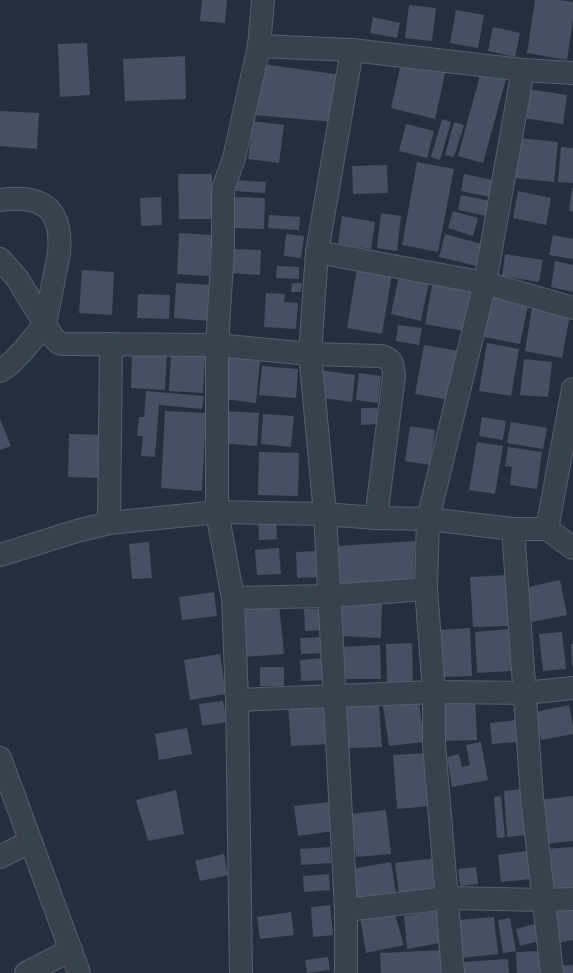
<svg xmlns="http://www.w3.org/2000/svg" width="573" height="973" font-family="'Open Sans',sans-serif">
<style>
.building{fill:#455162}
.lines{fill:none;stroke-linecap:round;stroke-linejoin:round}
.minor-casing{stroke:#565f6c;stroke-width:24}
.minor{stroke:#38414e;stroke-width:22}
</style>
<rect width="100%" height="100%" fill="#242f3e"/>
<g class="building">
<path d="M 202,0 L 227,0 L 225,23 L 200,21 Z"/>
<path d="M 535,0 L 560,0 L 573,2 L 573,20 L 567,60 L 527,53 Z"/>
<path d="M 409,5 L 436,8 L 432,41 L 405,38 Z"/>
<path d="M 456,10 L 484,15 L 478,48 L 450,43 Z"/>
<path d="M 373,17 L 400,23 L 397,38 L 370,33 Z"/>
<path d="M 493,27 L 520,33 L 515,57 L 488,51 Z"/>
<path d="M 87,43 L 90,95 L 60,97 L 58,44 Z"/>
<path d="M 185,56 L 186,99 L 125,101 L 123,59 Z"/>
<path d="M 402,59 L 446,69 L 435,119 L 391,108 Z"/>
<path d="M 262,64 L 342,75 L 333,122 L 254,115 Z"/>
<path d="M 481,72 L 506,79 L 483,163 L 458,156 Z"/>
<path d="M 527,89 L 567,95 L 563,124 L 523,118 Z"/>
<path d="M 0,111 L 39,113 L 37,149 L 0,146 Z"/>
<path d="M 442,119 L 451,122 L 440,160 L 431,157 Z"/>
<path d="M 253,121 L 284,125 L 279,163 L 248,159 Z"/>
<path d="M 454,122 L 464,125 L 454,157 L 445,155 Z"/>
<path d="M 406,124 L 434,131 L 427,158 L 399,151 Z"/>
<path d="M 519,138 L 558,142 L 554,182 L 515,178 Z"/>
<path d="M 561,147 L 573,148 L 573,183 L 558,182 Z"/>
<path d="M 417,162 L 454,169 L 438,252 L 402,245 Z"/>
<path d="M 387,165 L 388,193 L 353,194 L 352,166 Z"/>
<path d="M 178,174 L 212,174 L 212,219 L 179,219 Z"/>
<path d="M 464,174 L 493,180 L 490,197 L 461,191 Z"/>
<path d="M 234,180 L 266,182 L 265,193 L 234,191 Z"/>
<path d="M 572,188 L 573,188 L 573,211 L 569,211 Z"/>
<path d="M 518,191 L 551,198 L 546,225 L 513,218 Z"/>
<path d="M 461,195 L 490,201 L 487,216 L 458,210 Z"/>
<path d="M 161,197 L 162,225 L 141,226 L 140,198 Z"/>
<path d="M 233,197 L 265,198 L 264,229 L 232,228 Z"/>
<path d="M 453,211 L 478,218 L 473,236 L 448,228 Z"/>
<path d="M 381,213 L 401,216 L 397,251 L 377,248 Z"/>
<path d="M 269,215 L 300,217 L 299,230 L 268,228 Z"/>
<path d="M 342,216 L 375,222 L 371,249 L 338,244 Z"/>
<path d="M 179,233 L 212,235 L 209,276 L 177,274 Z"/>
<path d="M 286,234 L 304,236 L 301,258 L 284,256 Z"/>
<path d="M 445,234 L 482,244 L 477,266 L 439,257 Z"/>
<path d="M 553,235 L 573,239 L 573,259 L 549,255 Z"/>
<path d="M 232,249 L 261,250 L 260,275 L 231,273 Z"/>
<path d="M 505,254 L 543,260 L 539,282 L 502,276 Z"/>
<path d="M 555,261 L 573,265 L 573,292 L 551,287 Z"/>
<path d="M 277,266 L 299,267 L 299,279 L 276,278 Z"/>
<path d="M 357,268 L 392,274 L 382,334 L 347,328 Z"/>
<path d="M 82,270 L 114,272 L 112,315 L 79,313 Z"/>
<path d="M 400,271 L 430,277 L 421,321 L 391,314 Z"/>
<path d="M 433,281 L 471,289 L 463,331 L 425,324 Z"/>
<path d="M 176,283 L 212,285 L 209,321 L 174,318 Z"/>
<path d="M 292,283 L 302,283 L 301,292 L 291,292 Z"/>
<path d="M 266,293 L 285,294 L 284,302 L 298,303 L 296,329 L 264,327 Z"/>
<path d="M 138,294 L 170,295 L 169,319 L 137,318 Z"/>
<path d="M 492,297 L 528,305 L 520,344 L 484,337 Z"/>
<path d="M 532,307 L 570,314 L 562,358 L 525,351 Z"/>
<path d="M 398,325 L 422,328 L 419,345 L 396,341 Z"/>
<path d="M 487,343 L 519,349 L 511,396 L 479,391 Z"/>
<path d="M 424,345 L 459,351 L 450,400 L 415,394 Z"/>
<path d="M 132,350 L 167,351 L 165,390 L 131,388 Z"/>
<path d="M 171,354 L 205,356 L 203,393 L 169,391 Z"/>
<path d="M 228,356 L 260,359 L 256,403 L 224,399 Z"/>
<path d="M 524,359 L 552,362 L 548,397 L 520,395 Z"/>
<path d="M 262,366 L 298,369 L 296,398 L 259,395 Z"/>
<path d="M 320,370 L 355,375 L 352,402 L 316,397 Z"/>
<path d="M 359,373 L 381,376 L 378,403 L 356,400 Z"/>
<path d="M 146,391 L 204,396 L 202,409 L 159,405 L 155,457 L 141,456 L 143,436 L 137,436 L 139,417 L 144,417 Z"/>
<path d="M 361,408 L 377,408 L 378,424 L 361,425 Z"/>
<path d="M 165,411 L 206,413 L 202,491 L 161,488 Z"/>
<path d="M 223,411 L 259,413 L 257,446 L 220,443 Z"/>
<path d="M 263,414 L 294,416 L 291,447 L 261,444 Z"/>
<path d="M 482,417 L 506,421 L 503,440 L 479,436 Z"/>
<path d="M 0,419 L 11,446 L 0,450 Z"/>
<path d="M 511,422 L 547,428 L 543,449 L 507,443 Z"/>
<path d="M 410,426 L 435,430 L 430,465 L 405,461 Z"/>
<path d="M 69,434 L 104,435 L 102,478 L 68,477 Z"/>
<path d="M 477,442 L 503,446 L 495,494 L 469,490 Z"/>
<path d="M 508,447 L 542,452 L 537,489 L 510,485 L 512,467 L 505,466 Z"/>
<path d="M 259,452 L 299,453 L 298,496 L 258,495 Z"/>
<path d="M 276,516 L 277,539 L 259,540 L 258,518 Z"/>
<path d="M 415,541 L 414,582 L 340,587 L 337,546 Z"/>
<path d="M 149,542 L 152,578 L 132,579 L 129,544 Z"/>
<path d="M 279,548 L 281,574 L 257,575 L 255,550 Z"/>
<path d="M 319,551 L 320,577 L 297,578 L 296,552 Z"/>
<path d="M 507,575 L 509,626 L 473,627 L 470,577 Z"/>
<path d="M 560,580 L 567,615 L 532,622 L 524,588 Z"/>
<path d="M 214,592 L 217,616 L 182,620 L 179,597 Z"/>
<path d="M 342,602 L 382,604 L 381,638 L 341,636 Z"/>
<path d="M 279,605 L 284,654 L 244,657 L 240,608 Z"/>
<path d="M 304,609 L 323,609 L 323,630 L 305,631 Z"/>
<path d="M 470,628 L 472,676 L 442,677 L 439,630 Z"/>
<path d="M 509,629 L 512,671 L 477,673 L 475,632 Z"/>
<path d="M 562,632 L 566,669 L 543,671 L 539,634 Z"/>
<path d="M 325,637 L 326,653 L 301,654 L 300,638 Z"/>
<path d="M 412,643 L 413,683 L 387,683 L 386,644 Z"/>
<path d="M 571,644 L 573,644 L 573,666 L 572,666 Z"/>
<path d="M 380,645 L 381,679 L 342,679 L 341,647 Z"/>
<path d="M 220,654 L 226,694 L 190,700 L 184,660 Z"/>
<path d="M 324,658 L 326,680 L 301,681 L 300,660 Z"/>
<rect x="260" y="667" width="24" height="19"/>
<path d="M 475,696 L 477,740 L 441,741 L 440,698 Z"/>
<path d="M 223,701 L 227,722 L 202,726 L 199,704 Z"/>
<path d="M 327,702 L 330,744 L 291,746 L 288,704 Z"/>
<path d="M 419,702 L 424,742 L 389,746 L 383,706 Z"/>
<path d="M 379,705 L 382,747 L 348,748 L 345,707 Z"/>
<path d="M 569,705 L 573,726 L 573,734 L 541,740 L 535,712 Z"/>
<path d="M 516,720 L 518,742 L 492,744 L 490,723 Z"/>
<path d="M 187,728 L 192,754 L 159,760 L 155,734 Z"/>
<path d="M 481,742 L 488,780 L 452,787 L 447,757 L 459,754 L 462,767 L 470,765 L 466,745 Z"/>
<path d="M 428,753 L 432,806 L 397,809 L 393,755 Z"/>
<path d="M 524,789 L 527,835 L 507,837 L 504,791 Z"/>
<path d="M 176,790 L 184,834 L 148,841 L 136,800 Z"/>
<path d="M 501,796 L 505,837 L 497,838 L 494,797 Z"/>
<path d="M 573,796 L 573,841 L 544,844 L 539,800 Z"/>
<path d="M 329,802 L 333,831 L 298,836 L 294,806 Z"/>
<path d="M 386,810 L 391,854 L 356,857 L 351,814 Z"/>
<path d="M 330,847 L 331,863 L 301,865 L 300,849 Z"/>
<path d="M 573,847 L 573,891 L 552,893 L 545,849 Z"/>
<path d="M 527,851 L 531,879 L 501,882 L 498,855 Z"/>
<path d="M 224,854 L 228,875 L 200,881 L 195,861 Z"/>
<path d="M 436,858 L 440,888 L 399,894 L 395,863 Z"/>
<path d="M 391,862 L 396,892 L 355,898 L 351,869 Z"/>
<path d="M 476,867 L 478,884 L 460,886 L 458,869 Z"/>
<path d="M 329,874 L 330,890 L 304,892 L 303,876 Z"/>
<path d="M 330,905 L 333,935 L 313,937 L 311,907 Z"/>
<path d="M 573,909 L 573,940 L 558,943 L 553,912 Z"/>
<path d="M 438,911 L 445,942 L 407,949 L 404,916 Z"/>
<path d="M 291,912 L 294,935 L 260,939 L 257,917 Z"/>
<path d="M 395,915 L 404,945 L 366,953 L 360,917 Z"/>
<path d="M 494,917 L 498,954 L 461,958 L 457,920 Z"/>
<path d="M 510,918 L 516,951 L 503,953 L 498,920 Z"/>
<path d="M 539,923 L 543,940 L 520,946 L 516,929 Z"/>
<path d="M 444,950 L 445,973 L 381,973 L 380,953 Z"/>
<path d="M 541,951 L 542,973 L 517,973 L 516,952 Z"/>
<path d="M 328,957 L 330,970 L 307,973 L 305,960 Z"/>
<path d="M 508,959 L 509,973 L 463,973 L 462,962 Z"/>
<path d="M 573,965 L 573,973 L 560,973 L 559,966 Z"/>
</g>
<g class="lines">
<g class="minor-casing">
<g id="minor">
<path d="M 259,46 L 352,50 L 523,70 L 573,73"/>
<path d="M 0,200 C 43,194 63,209 59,253 L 45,324 L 22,352 L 11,363 L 0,371"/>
<path d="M 317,252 L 485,283 L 573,308"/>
<path d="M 0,259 L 17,278 L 52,336 L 59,343 L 63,344 L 217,345 L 310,354 L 381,356 C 393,360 393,363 394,376 L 376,518"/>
<path d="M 109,523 L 111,344"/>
<path d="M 513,529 L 532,797 L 552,973"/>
<path d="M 547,529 L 573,389"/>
<path d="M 0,555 L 77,531 L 109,523 L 217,512 L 325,514 L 376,518 L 428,519 L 513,529 L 547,529 L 573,548"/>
<path d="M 233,598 L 330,596 L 426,589"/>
<path d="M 237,700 L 434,692 L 525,693 L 573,688"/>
<path d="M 0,758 L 79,973"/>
<path d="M 0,857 L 31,841"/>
<path d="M 346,910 L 447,898 L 543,900 L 573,899"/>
<path d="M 26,973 L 71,950"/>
<path d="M 241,973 L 237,700 L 233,598 L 217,512 L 217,345 L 223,247 L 223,189 L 234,158 L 259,46 L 263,0"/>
<path d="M 346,973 L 346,910 L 325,514 L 310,354 L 317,252 L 352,50"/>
<path d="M 453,973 L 434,744 L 434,692 L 426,589 L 428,519 L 485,283 L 523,70"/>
</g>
</g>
<use href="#minor" class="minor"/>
</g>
</svg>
